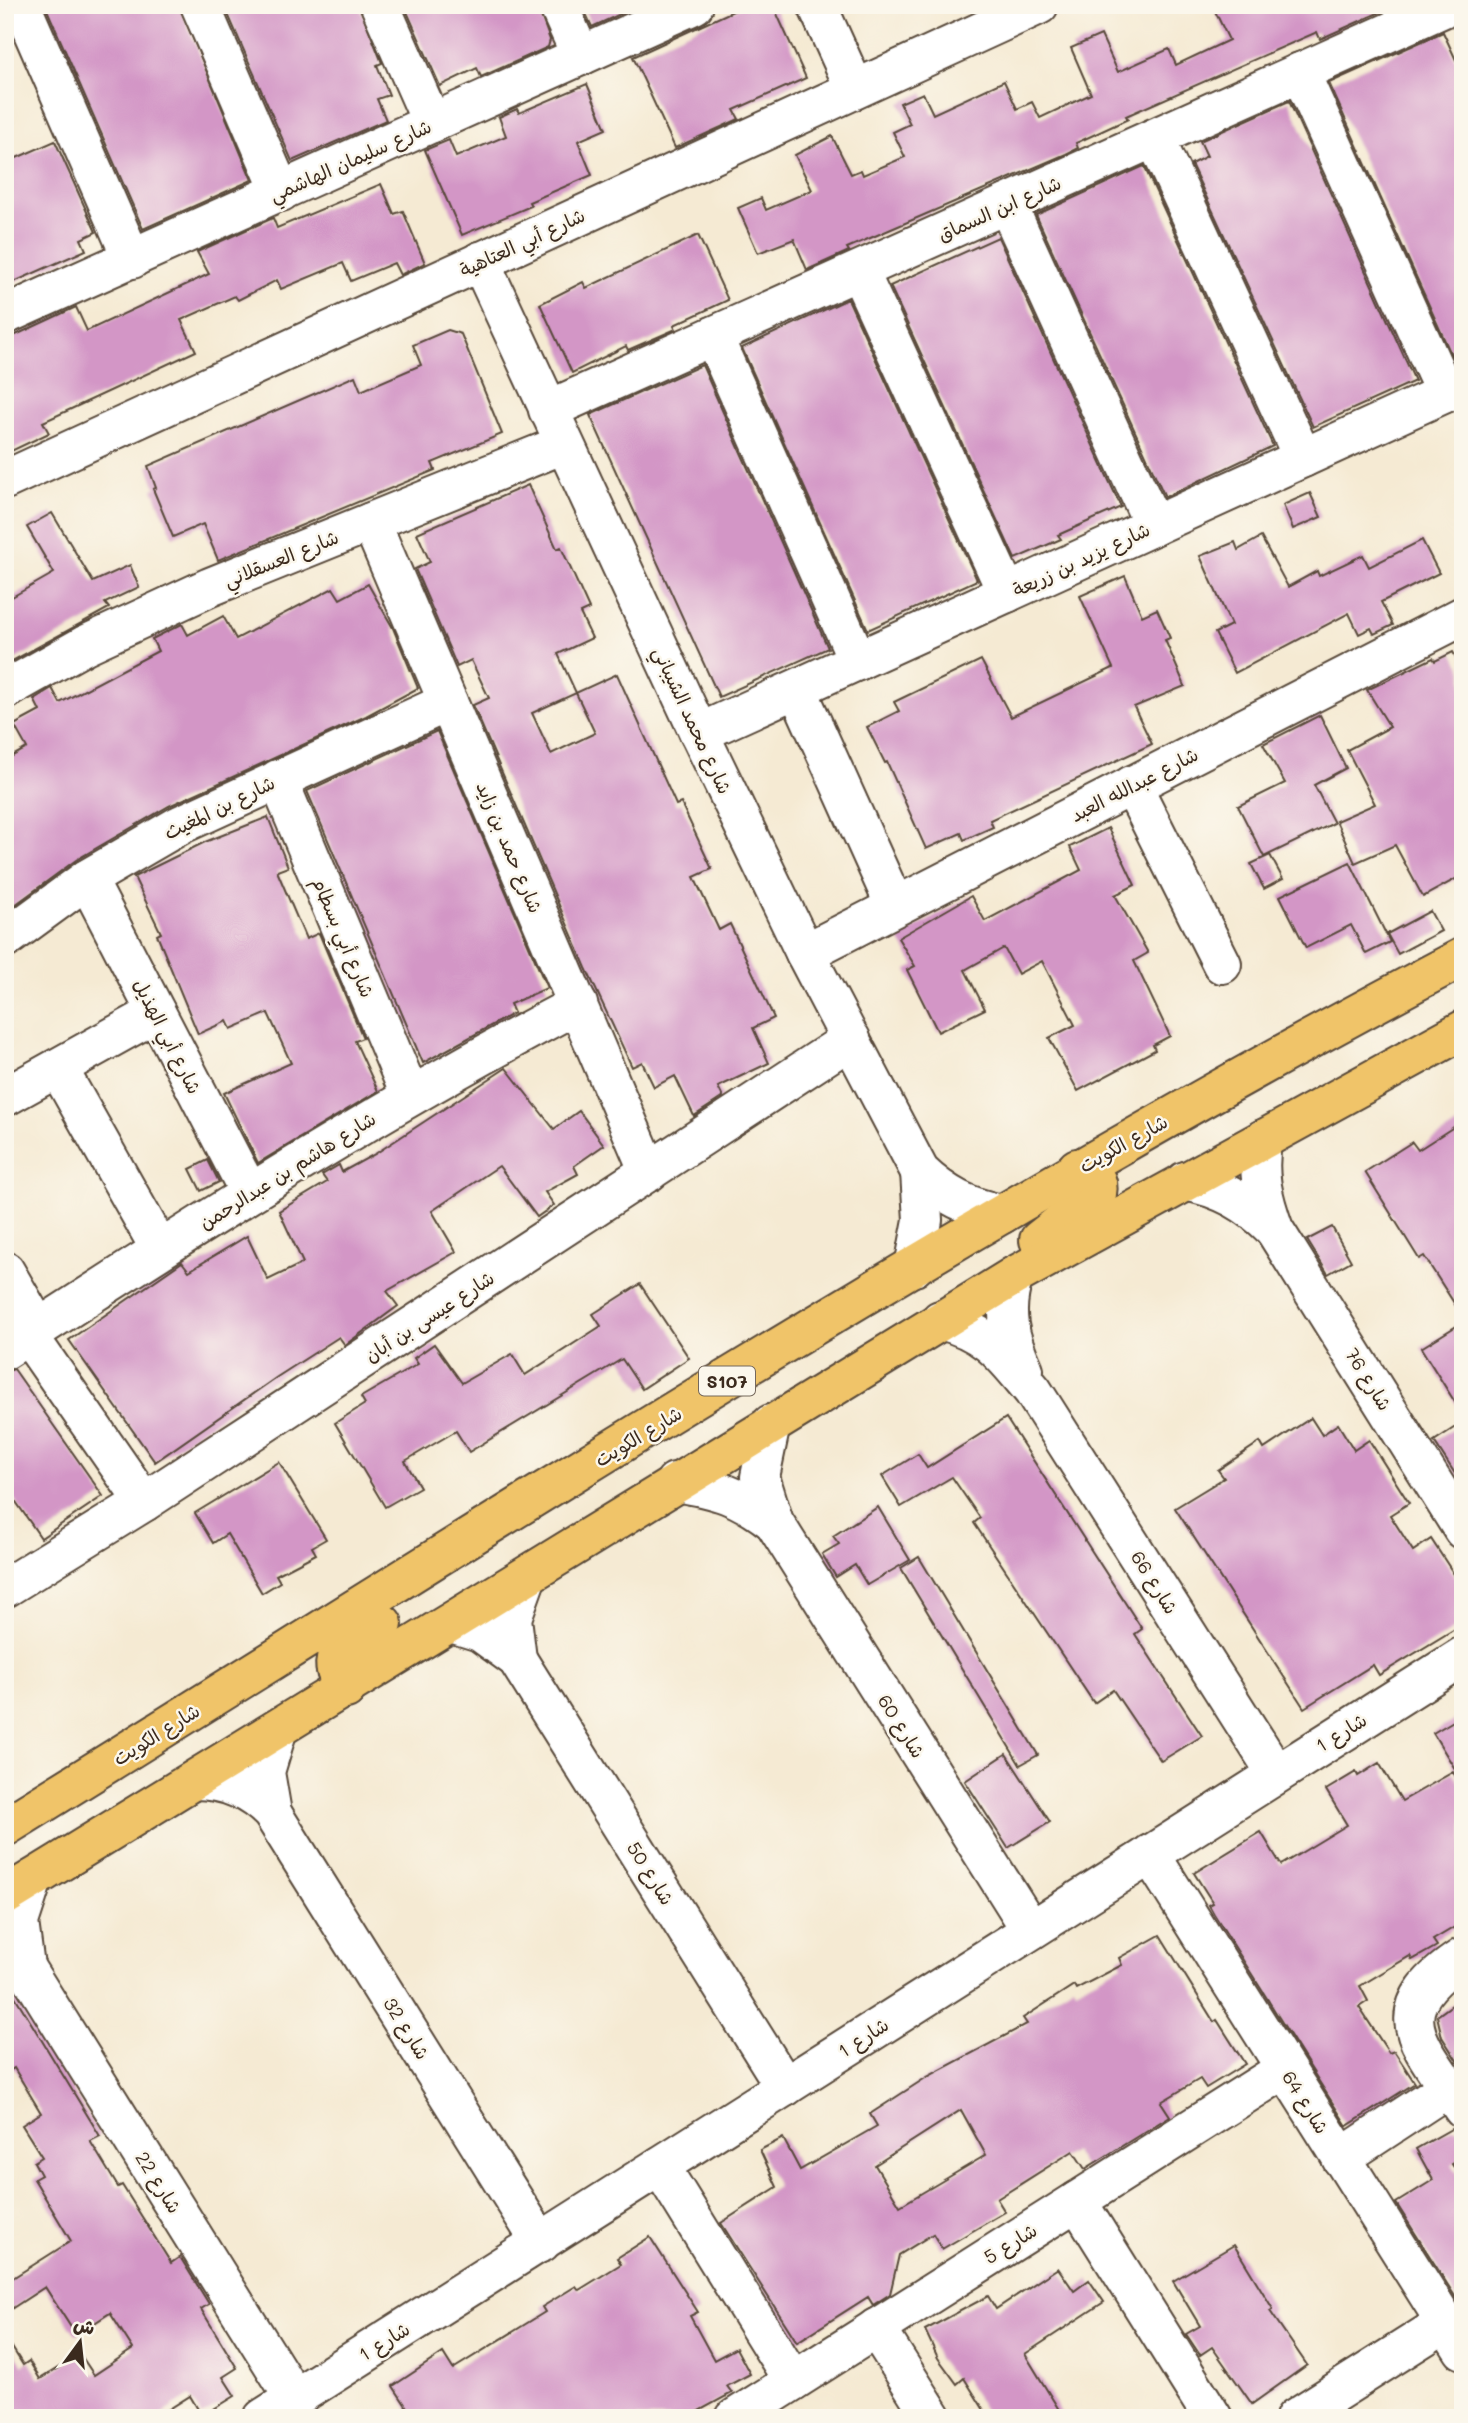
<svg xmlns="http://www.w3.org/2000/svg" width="1468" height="2423" font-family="Mali,'Playpen Sans Arabic',sans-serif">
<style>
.building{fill:#d396c6;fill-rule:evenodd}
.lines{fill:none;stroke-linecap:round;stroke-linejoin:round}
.minor-casing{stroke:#574739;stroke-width:42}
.major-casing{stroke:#574739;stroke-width:42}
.minor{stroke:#fff;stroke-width:38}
.major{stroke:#f0c469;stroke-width:38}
.labels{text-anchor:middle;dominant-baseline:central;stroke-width:5;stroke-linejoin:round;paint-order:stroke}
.shield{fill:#fbf7ec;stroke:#75685c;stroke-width:2}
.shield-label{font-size:18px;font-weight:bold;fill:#3b2a1e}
.street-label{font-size:19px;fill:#3b2a1e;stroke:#fbf7ec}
</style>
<rect width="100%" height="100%" fill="#fbf7ec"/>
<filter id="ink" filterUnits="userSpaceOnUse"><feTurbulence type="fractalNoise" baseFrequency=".0143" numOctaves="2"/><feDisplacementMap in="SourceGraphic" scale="14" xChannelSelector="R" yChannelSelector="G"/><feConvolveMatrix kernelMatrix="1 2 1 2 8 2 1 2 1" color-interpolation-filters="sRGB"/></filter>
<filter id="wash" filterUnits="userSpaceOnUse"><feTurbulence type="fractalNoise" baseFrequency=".00686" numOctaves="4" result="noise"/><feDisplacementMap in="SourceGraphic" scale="28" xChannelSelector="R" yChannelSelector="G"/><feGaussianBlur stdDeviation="1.57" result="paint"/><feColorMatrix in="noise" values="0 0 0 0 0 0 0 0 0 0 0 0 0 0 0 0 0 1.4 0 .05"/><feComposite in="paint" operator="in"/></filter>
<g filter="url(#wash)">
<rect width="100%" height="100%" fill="#f5ead3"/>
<g id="blocks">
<g class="building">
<path d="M 45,5 L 179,5 L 252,180 L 143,229 Z"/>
<path d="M 224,5 L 359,5 L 382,63 L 377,65 L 389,95 L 377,99 L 386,120 L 292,161 Z"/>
<path d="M 404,5 L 537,5 L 550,40 L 548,47 L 481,77 L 477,68 L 440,86 Z"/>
<path d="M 582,5 L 640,5 L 592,27 Z"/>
<path d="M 746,5 L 773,5 L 806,78 L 734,110 L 739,119 L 675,148 L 633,57 Z"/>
<path d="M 1212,5 L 1396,5 L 1320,39 L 1317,32 L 1126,116 L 1128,119 L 1076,143 L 1078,148 L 1066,154 L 847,248 L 849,251 L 807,270 L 794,239 L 758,253 L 738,208 L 761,198 L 766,210 L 812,190 L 795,155 L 832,136 L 851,174 L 861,170 L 863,175 L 905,157 L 893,132 L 910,124 L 900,103 L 923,93 L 933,114 L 1004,81 L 1017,109 L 1032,102 L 1040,118 L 1091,94 L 1071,48 L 1101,35 L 1118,72 L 1169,49 L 1176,65 L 1229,40 Z"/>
<path d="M 1443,32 L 1463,75 L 1463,360 L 1455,363 L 1329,83 Z"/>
<path d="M 587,84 L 606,129 L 578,141 L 592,175 L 529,202 L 531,206 L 462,235 L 425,150 L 449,140 L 456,157 L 506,136 L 499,117 L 517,109 L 519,113 Z"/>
<path d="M 1289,101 L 1415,381 L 1313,427 L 1191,164 L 1207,156 L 1200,141 Z"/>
<path d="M 55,141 L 96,232 L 81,239 L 86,250 L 5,286 L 5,163 Z"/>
<path d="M 1144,166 L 1273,446 L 1165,497 L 1036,215 Z"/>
<path d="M 381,184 L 394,214 L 403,211 L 425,263 L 400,275 L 394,263 L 351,281 L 343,263 L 281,289 L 277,280 L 238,300 L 235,296 L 181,320 L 196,351 L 43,422 L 49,433 L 5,454 L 5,340 L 76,307 L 87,331 L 209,274 L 197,252 L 273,218 L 277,228 Z"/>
<path d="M 698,235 L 728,300 L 674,325 L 676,329 L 628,350 L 626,346 L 572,373 L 540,304 L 583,282 L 586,288 Z"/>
<path d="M 998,237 L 1121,507 L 1058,535 L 1061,539 L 1015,559 L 890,286 Z"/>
<path d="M 848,299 L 977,580 L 868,630 L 742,348 Z"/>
<path d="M 448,330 L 461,334 L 502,434 L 432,463 L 435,470 L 218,560 L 203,524 L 173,537 L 153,489 L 156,488 L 148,466 L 355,376 L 361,391 L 421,365 L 413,345 Z"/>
<path d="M 702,365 L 828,648 L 719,697 L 590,415 Z"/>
<path d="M 528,485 L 557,549 L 561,547 L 589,609 L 580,613 L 592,638 L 558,654 L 576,693 L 617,674 L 676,805 L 681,803 L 712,869 L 694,877 L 719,930 L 730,924 L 774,1018 L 753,1028 L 769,1063 L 718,1087 L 723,1097 L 694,1116 L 675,1076 L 654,1087 L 642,1062 L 632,1067 L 586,968 L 473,705 L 489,698 L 471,660 L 457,667 L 415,569 L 430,562 L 417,533 ZM 576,693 L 595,733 L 551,754 L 532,713 Z"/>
<path d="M 1310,493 L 1321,517 L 1293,529 L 1283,505 Z"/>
<path d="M 52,513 L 93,582 L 130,565 L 139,587 L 105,603 L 109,608 L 5,665 L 5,601 L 54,573 L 27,527 Z"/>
<path d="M 1261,537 L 1288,587 L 1317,571 L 1319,576 L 1363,555 L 1369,567 L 1422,540 L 1439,573 L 1381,602 L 1393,625 L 1374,634 L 1371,628 L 1359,634 L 1349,613 L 1235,673 L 1215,633 L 1231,625 L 1200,556 L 1235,542 L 1238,550 Z"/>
<path d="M 1125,576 L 1142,616 L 1157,609 L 1170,638 L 1165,640 L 1185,686 L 1134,707 L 1152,744 L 990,820 L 993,827 L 964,840 L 961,833 L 926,849 L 887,762 L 885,763 L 867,727 L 899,711 L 894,702 L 981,660 L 1011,717 L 1113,668 L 1080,596 Z"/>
<path d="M 368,584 L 393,628 L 418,688 L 366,716 L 169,806 L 76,860 L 8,910 L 5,905 L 5,760 L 27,748 L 14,725 L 40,711 L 34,699 L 52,688 L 60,703 L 158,651 L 152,639 L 182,624 L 188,635 L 223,616 L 236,639 L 333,588 L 340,599 Z"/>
<path d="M 1453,652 L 1463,670 L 1463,875 L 1423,897 L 1395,845 L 1355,863 L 1336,821 L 1375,804 L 1347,750 L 1390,727 L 1367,690 L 1433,658 L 1435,661 Z"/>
<path d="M 1320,715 L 1346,768 L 1314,785 L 1334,823 L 1264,857 L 1238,806 L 1285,783 L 1263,744 Z"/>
<path d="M 437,731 L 547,988 L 510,1004 L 514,1013 L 423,1063 L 307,791 Z"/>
<path d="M 268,817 L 288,867 L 277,871 L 306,939 L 319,933 L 363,1038 L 355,1041 L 378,1091 L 258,1163 L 224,1093 L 291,1063 L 268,1013 L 231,1029 L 227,1021 L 198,1034 L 157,935 L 161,933 L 134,877 L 205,842 Z"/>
<path d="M 1108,828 L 1135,885 L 1115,895 L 1148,953 L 1134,961 L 1170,1036 L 1153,1045 L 1155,1050 L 1078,1091 L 1049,1038 L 1075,1025 L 1042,961 L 1018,974 L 1004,948 L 965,970 L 985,1009 L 938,1032 L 907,970 L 915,966 L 898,938 L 971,896 L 985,921 L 1081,870 L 1070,847 Z"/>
<path d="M 1270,855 L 1283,879 L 1264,889 L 1251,864 Z"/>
<path d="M 1350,862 L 1390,942 L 1366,954 L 1351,925 L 1306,948 L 1280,896 Z"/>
<path d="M 1430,911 L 1441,931 L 1398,954 L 1387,934 Z"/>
<path d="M 506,1068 L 554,1129 L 579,1111 L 604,1145 L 574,1166 L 578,1174 L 545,1192 L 554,1205 L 537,1217 L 499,1166 L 432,1211 L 456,1252 L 387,1291 L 398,1306 L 345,1345 L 339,1337 L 277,1377 L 155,1462 L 69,1340 L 182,1262 L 189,1271 L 247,1236 L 268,1280 L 303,1263 L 279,1211 L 327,1182 L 322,1175 L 339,1165 L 342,1172 L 375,1154 Z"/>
<path d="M 1463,1121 L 1463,1317 L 1424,1256 L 1419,1259 L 1365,1172 L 1412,1142 L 1418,1150 Z"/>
<path d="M 208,1160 L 219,1182 L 201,1191 L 190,1169 Z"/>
<path d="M 1332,1227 L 1351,1261 L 1328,1274 L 1307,1240 Z"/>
<path d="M 640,1284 L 689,1358 L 642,1389 L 622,1359 L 469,1452 L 456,1431 L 405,1461 L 420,1487 L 385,1507 L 335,1423 L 365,1404 L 361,1397 L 418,1364 L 414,1358 L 434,1344 L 462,1383 L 512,1354 L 525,1375 L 601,1326 L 593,1314 Z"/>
<path d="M 1463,1322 L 1463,1415 L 1421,1348 Z"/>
<path d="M 14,1369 L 103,1496 L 41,1538 L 5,1486 L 5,1372 Z"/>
<path d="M 1006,1418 L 1142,1629 L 1135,1634 L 1202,1736 L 1161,1761 L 1113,1690 L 1094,1703 L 974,1523 L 980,1518 L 952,1477 L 901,1507 L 882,1476 L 918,1454 L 927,1468 Z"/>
<path d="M 1311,1418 L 1322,1435 L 1338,1424 L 1354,1450 L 1369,1440 L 1409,1503 L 1390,1515 L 1413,1551 L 1431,1539 L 1463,1588 L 1463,1624 L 1379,1675 L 1373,1665 L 1304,1708 L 1175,1508 L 1224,1478 L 1218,1470 L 1260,1442 L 1264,1449 Z"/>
<path d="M 1463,1422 L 1463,1486 L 1434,1441 Z"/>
<path d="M 279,1462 L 326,1539 L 312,1547 L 316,1554 L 276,1575 L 280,1582 L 262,1593 L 227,1534 L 213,1543 L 195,1513 Z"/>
<path d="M 878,1507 L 910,1560 L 867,1585 L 855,1565 L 836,1577 L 822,1554 L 839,1544 L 833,1536 Z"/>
<path d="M 919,1557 L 1038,1755 L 1020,1765 L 901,1568 Z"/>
<path d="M 1455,1720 L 1463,1733 L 1463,1782 L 1433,1733 Z"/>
<path d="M 1006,1754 L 1050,1822 L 1008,1848 L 965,1781 Z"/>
<path d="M 1379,1763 L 1402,1801 L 1453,1772 L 1463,1788 L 1463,1922 L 1433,1940 L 1437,1946 L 1412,1960 L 1410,1956 L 1360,1986 L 1368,2001 L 1359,2007 L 1389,2053 L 1394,2051 L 1415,2083 L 1347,2126 L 1214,1914 L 1209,1905 L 1213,1903 L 1194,1873 L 1261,1832 L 1281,1865 L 1347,1825 L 1326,1790 L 1356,1772 L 1358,1776 Z"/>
<path d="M 1160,1935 L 1214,2022 L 1217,2020 L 1245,2064 L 1206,2088 L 1200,2079 L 1161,2102 L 1170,2116 L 1085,2169 L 1073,2151 L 997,2199 L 1005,2212 L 942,2249 L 933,2234 L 899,2255 L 890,2294 L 873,2305 L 868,2297 L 797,2342 L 721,2223 L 777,2187 L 760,2150 L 783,2138 L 800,2170 L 877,2126 L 870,2114 L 927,2077 L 1027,2024 L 1023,2018 L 1074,1985 L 1076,1989 L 1122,1965 L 1119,1958 ZM 961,2110 L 986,2155 L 900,2206 L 875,2165 Z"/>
<path d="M 5,1980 L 100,2136 L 90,2141 L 118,2187 L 122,2185 L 171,2263 L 180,2257 L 209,2304 L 201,2309 L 237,2368 L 223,2377 L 235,2396 L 202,2416 L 190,2396 L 155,2418 L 5,2418 L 5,2336 L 23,2365 L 29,2361 L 40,2379 L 80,2354 L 94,2375 L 133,2349 L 110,2313 L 76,2335 L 45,2287 L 5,2313 L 5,2283 L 71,2241 L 34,2179 L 41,2175 L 34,2162 L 42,2157 L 22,2125 L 41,2113 L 14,2068 L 5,2074 Z"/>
<path d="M 1463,1997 L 1463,2070 L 1442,2037 L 1437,2016 Z"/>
<path d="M 1453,2128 L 1463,2131 L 1463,2158 L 1452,2164 L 1463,2182 L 1463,2309 L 1396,2203 L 1433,2180 L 1416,2149 Z"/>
<path d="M 650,2237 L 698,2312 L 690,2316 L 714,2360 L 736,2348 L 750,2374 L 727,2386 L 732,2393 L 686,2418 L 414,2418 L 393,2386 L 443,2353 L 453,2369 L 545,2312 L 542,2307 L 576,2286 L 579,2290 L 621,2264 L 617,2258 Z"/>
<path d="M 1234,2245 L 1273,2309 L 1270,2311 L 1307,2365 L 1252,2404 L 1212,2347 L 1200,2355 L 1186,2334 L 1200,2326 L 1173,2281 Z"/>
<path d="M 1058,2268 L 1074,2291 L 1089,2280 L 1104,2302 L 1025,2354 L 1064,2418 L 989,2418 L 964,2378 L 957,2384 L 938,2358 L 925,2330 L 988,2296 L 996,2309 Z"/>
</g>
</g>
</g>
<g filter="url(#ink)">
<use href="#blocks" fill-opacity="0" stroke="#574739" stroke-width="2"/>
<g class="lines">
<g class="minor-casing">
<g id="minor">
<path d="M 21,5 L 132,259"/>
<path d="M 200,5 L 281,192"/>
<path d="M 380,5 L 432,123"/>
<path d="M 558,5 L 581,56"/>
<path d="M 817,5 L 855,89"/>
<path d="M 1300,72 L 1445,393"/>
<path d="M 1155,138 L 1303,458"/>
<path d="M 1007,204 L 1154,526"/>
<path d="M 480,261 L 699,733 L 805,953 L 920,1172 C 945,1196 968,1207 1002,1214"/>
<path d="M 859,271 L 1007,593"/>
<path d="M 5,315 L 694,5"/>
<path d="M 713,336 L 858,661"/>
<path d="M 548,410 L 1450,5"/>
<path d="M 5,480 L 1039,5"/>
<path d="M 371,522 L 649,1172"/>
<path d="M 797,689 L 895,906"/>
<path d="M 5,690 L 85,645 L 210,587 L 564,444"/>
<path d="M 699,733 L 1463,385"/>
<path d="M 278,779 L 410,1095"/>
<path d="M 1132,785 L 1222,964"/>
<path d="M 87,879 L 249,1192"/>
<path d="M 5,939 L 87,879 L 180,825 L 448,702"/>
<path d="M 805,953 L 1463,616"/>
<path d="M 58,1068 L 160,1249"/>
<path d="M 5,1097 L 156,1013"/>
<path d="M 1263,1139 C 1256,1172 1263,1198 1274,1229 L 1463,1530"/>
<path d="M 1185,1181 C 1222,1188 1248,1203 1274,1229"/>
<path d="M 914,1267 L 923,1220 L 920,1172"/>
<path d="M 5,1271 L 38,1328"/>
<path d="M 1014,1276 C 1002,1312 1009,1337 1024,1370"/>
<path d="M 940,1320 C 988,1332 1003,1355 1033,1391 L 1276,1773"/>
<path d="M 28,1335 L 144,1502"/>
<path d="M 5,1350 C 193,1228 379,1108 578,1004"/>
<path d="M 771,1424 L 760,1477 L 774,1522 L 1031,1930"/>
<path d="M 675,1482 C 718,1489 739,1495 774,1522"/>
<path d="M 5,1588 L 144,1502 L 851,1039"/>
<path d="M 451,1623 L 480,1632 L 517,1659 L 785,2087"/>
<path d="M 517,1659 L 512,1618 L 526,1579"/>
<path d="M 195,1780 C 226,1780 251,1791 272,1813 L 541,2243"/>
<path d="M 272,1813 L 265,1772 L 277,1732"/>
<path d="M 1150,1854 L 1463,2350"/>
<path d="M 5,1951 L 25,1967 L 294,2398"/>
<path d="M 1463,1957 C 1379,2012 1420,2043 1463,2109"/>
<path d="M 25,1967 L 19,1922 L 33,1879"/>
<path d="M 1341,2158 L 1449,2087"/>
<path d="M 660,2166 L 793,2381"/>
<path d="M 1077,2201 L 1213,2418"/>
<path d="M 876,2328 L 933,2418"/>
<path d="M 263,2418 L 1463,1656"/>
<path d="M 735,2418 L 1285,2069"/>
<path d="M 1295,2418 L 1445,2323"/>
</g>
</g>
<g class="major-casing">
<g id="major">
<path d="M 1039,1240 L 1097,1194 C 1100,1177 1091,1172 1077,1168"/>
<path d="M 346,1689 C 317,1652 354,1641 383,1624"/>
<path d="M 5,1827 C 486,1529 962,1220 1463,957"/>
<path d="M 5,1896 L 1014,1276 L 1463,1030"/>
</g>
</g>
<use href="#minor" class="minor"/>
<use href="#major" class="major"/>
</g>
</g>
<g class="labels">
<rect class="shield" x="699" y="1366.5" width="56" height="29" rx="5"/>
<g class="shield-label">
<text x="727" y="1381">S107</text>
</g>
<g class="street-label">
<text transform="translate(350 160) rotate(-24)">شارع سليمان الهاشمي</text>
<text transform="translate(999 208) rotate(-24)">شارع ابن السماق</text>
<text transform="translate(522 242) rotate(-25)">شارع أبي العتاهية</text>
<text transform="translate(281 558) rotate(-22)">شارع العسقلاني</text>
<text transform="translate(1081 559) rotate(-25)">شارع يزيد بن زريعة</text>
<text transform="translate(693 720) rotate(65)">شارع محمد الشيباني</text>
<text transform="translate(1134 784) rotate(-27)">شارع عبدالله العبد</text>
<text transform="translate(219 807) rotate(-26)">شارع بن المغيث</text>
<text transform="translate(510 847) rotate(67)">شارع حمد بن زايد</text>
<text transform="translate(344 937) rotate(67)">شارع أبي بسطام</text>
<text transform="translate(168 1036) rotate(63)">شارع أبي الهذيل</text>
<text transform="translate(1123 1143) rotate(-29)">شارع الكويت</text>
<text transform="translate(287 1170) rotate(-32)">شارع هاشم بن عبدالرحمن</text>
<text transform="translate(429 1316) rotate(-33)">شارع عيسى بن أبان</text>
<text transform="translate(1369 1379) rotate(58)">شارع 76</text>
<text transform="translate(638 1436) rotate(-31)">شارع الكويت</text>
<text transform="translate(1155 1582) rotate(58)">شارع 66</text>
<text transform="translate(902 1726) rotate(58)">شارع 60</text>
<text transform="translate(1341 1732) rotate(-32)">شارع 1</text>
<text transform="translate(156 1734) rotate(-32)">شارع الكويت</text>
<text transform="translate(651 1873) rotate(58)">شارع 50</text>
<text transform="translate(407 2028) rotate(58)">شارع 32</text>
<text transform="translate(863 2037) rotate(-33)">شارع 1</text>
<text transform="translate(1306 2102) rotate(58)">شارع 64</text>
<text transform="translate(159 2182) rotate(58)">شارع 22</text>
<text transform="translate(1010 2243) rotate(-32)">شارع 5</text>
<text transform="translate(384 2341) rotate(-32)">شارع 1</text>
</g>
</g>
<rect width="1468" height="2423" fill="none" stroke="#fbf7ec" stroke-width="28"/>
<g transform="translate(80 2342) rotate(15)" stroke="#fbf7ec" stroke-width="5" paint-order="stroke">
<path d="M0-5L12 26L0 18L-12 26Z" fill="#3b2a1e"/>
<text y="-10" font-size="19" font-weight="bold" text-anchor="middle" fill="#3b2a1e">ش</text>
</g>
</svg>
